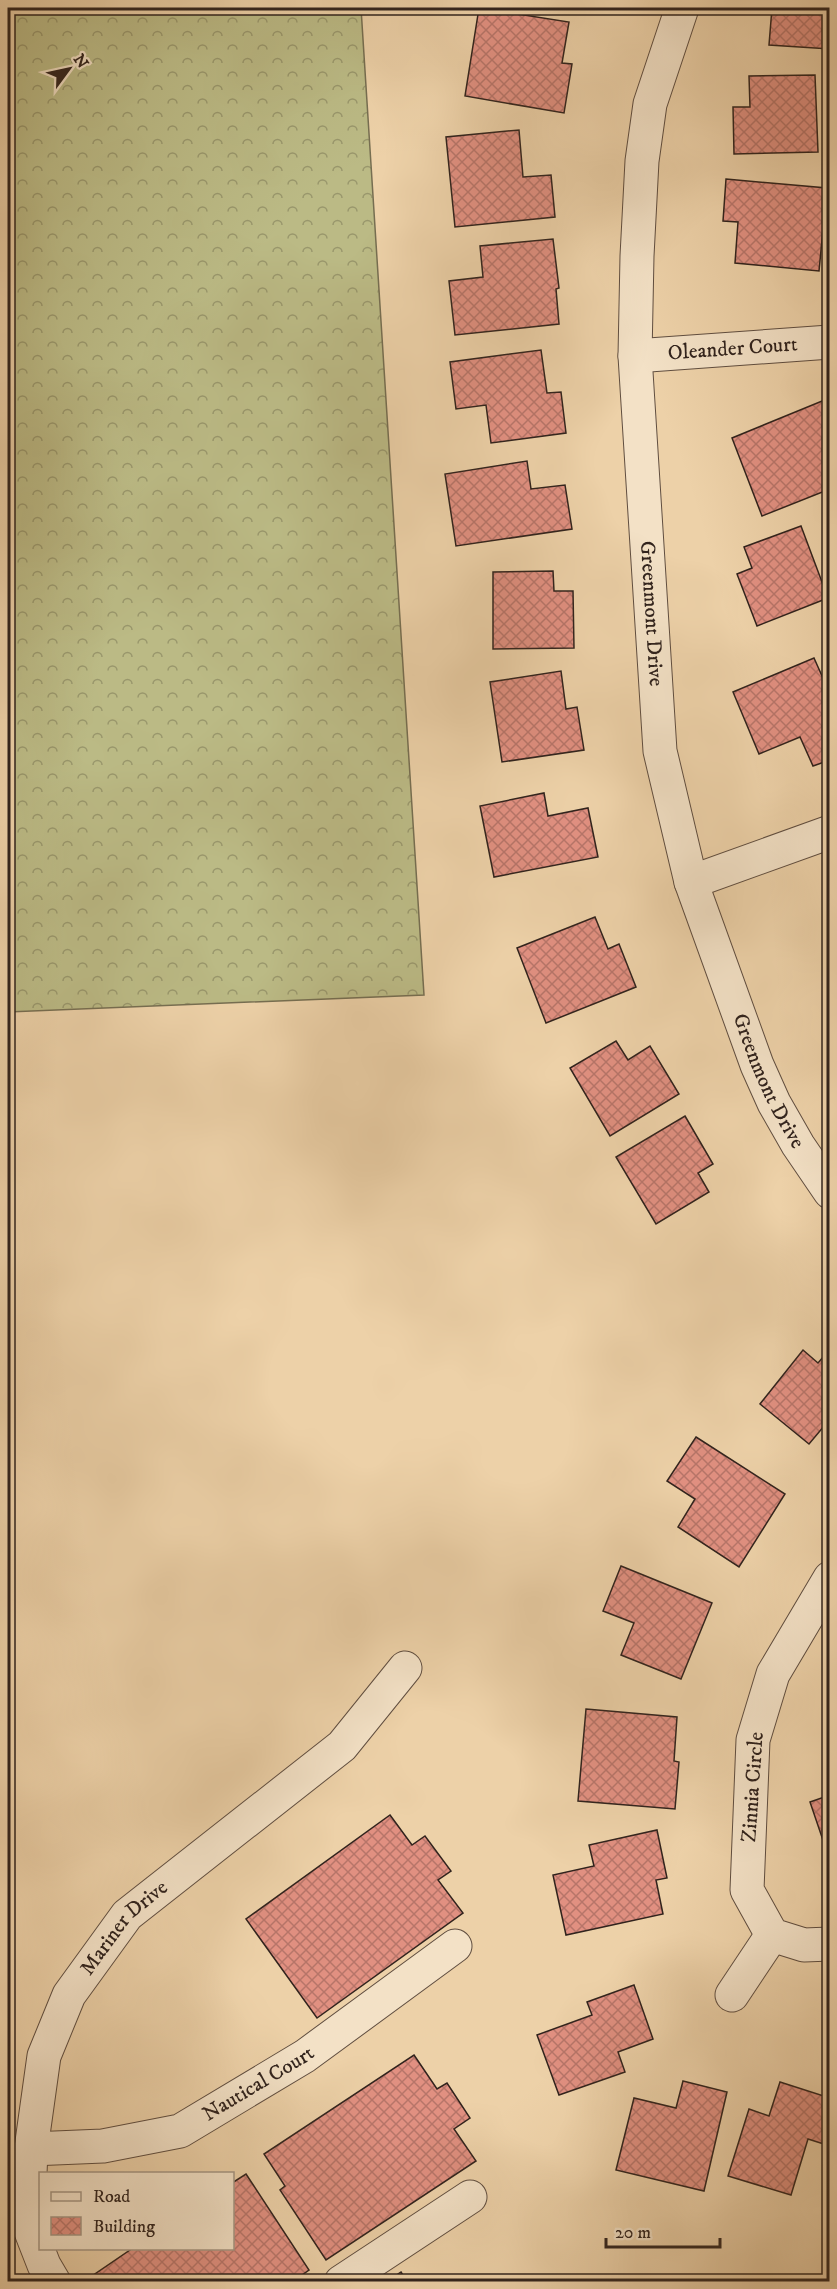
<svg xmlns="http://www.w3.org/2000/svg" width="837" height="2289" font-family="'IM FELL DW Pica',serif">
<style>
.forest{fill:url(#forest-crowns);stroke:#766e51;stroke-width:1.5}
.building{fill:url(#building-cross-hatch);stroke:#31231d;stroke-width:1.5}
.lines{fill:none;stroke-linecap:round;stroke-linejoin:round}
.minor-casing{stroke:#604e40;stroke-width:35}
.minor{stroke:#f3e1c6;stroke-width:33}
.labels{text-anchor:middle;dominant-baseline:central;stroke-width:6;stroke-linejoin:round;paint-order:stroke}
.street-label{font-size:21px;fill:#31231d;stroke:#f3e1c6}
</style>
<defs>
<pattern id="forest-crowns" width="20" height="18" patternUnits="userSpaceOnUse" patternTransform="scale(1.5)"><rect width="20" height="18" fill="#bbba85"/><path d="M2 6a3 3 0 1 1 6 0M12 15a3 3 0 1 1 6 0" fill="none" stroke="#99976c"/></pattern>
<pattern id="building-cross-hatch" width="8" height="8" patternUnits="userSpaceOnUse" patternTransform="scale(1.5)"><rect width="8" height="8" fill="#e19081"/><path d="M0 0l8 8M0 8l8-8" fill="none" stroke="#b77569"/></pattern>
</defs>
<rect width="100%" height="100%" fill="#edd1a8"/>
<filter id="stains"><feTurbulence type="fractalNoise" baseFrequency=".00333" numOctaves="4"/><feColorMatrix values="0 0 0 0 .2 0 0 0 0 .09 0 0 0 0 .02 0 0 0 .5 -.17"/></filter>
<radialGradient id="worn" r=".72"><stop offset=".6" stop-color="#630" stop-opacity="0"/><stop offset="1" stop-color="#630" stop-opacity=".3"/></radialGradient>
<path class="forest" d="M 8,8 L 361,8 L 424,995 L 8,1012 Z"/>
<g class="building">
<path d="M 479,8 L 569,22 L 562,63 L 572,64 L 564,113 L 465,96 Z"/>
<path d="M 772,8 L 830,8 L 830,49 L 769,45 Z"/>
<path d="M 815,75 L 818,152 L 734,154 L 733,107 L 750,107 L 749,76 Z"/>
<path d="M 519,130 L 523,177 L 551,175 L 555,217 L 455,227 L 446,137 Z"/>
<path d="M 726,179 L 827,188 L 819,271 L 735,263 L 738,222 L 723,221 Z"/>
<path d="M 553,239 L 559,288 L 556,289 L 559,324 L 455,335 L 449,281 L 483,277 L 480,246 Z"/>
<path d="M 541,350 L 547,393 L 561,392 L 566,433 L 491,443 L 486,405 L 456,409 L 450,362 Z"/>
<path d="M 827,399 L 830,406 L 830,489 L 762,516 L 732,438 Z"/>
<path d="M 527,461 L 531,489 L 565,485 L 572,529 L 456,546 L 445,474 Z"/>
<path d="M 801,526 L 828,598 L 757,626 L 737,574 L 752,568 L 744,547 Z"/>
<path d="M 553,571 L 554,591 L 573,591 L 574,648 L 493,649 L 493,572 Z"/>
<path d="M 814,658 L 830,694 L 830,760 L 813,766 L 800,737 L 759,754 L 733,692 Z"/>
<path d="M 561,671 L 566,709 L 577,707 L 584,750 L 502,762 L 490,682 Z"/>
<path d="M 544,793 L 548,816 L 588,808 L 598,857 L 494,877 L 480,806 Z"/>
<path d="M 595,917 L 608,949 L 619,944 L 636,987 L 546,1023 L 517,948 Z"/>
<path d="M 616,1041 L 628,1060 L 650,1046 L 679,1094 L 610,1136 L 570,1068 Z"/>
<path d="M 685,1116 L 713,1164 L 698,1173 L 709,1192 L 656,1224 L 616,1157 Z"/>
<path d="M 830,1349 L 830,1419 L 809,1444 L 760,1404 L 803,1350 L 818,1363 Z"/>
<path d="M 696,1437 L 785,1494 L 739,1567 L 678,1527 L 695,1499 L 667,1481 Z"/>
<path d="M 621,1566 L 712,1603 L 681,1679 L 621,1655 L 634,1623 L 603,1611 Z"/>
<path d="M 586,1709 L 677,1717 L 674,1761 L 679,1762 L 675,1809 L 578,1801 Z"/>
<path d="M 830,1795 L 830,1855 L 828,1855 L 810,1802 Z"/>
<path d="M 390,1815 L 412,1845 L 425,1836 L 451,1871 L 438,1880 L 463,1913 L 317,2018 L 246,1919 Z"/>
<path d="M 657,1830 L 667,1878 L 656,1880 L 663,1914 L 566,1935 L 553,1875 L 594,1866 L 589,1845 Z"/>
<path d="M 634,1985 L 653,2039 L 618,2052 L 625,2072 L 559,2095 L 537,2035 L 592,2015 L 587,2002 Z"/>
<path d="M 414,2055 L 437,2089 L 447,2083 L 470,2118 L 454,2129 L 476,2161 L 326,2260 L 280,2190 L 285,2186 L 264,2154 Z"/>
<path d="M 683,2081 L 727,2092 L 704,2191 L 616,2170 L 634,2098 L 676,2108 Z"/>
<path d="M 780,2082 L 830,2098 L 830,2146 L 808,2139 L 791,2195 L 728,2176 L 749,2109 L 769,2116 Z"/>
<path d="M 246,2174 L 309,2270 L 292,2282 L 96,2282 L 92,2276 L 133,2248 L 232,2248 L 232,2183 Z"/>
<path d="M 8,2265 L 18,2282 L 8,2282 Z"/>
<path d="M 401,2272 L 407,2282 L 386,2282 Z"/>
</g>
<g class="lines">
<g class="minor-casing">
<g id="minor">
<path id="s1" d="M 682,8 L 650,104 L 642,161 L 637,256 L 635,356 L 660,751 L 691,882 L 757,1065 L 774,1103 L 798,1145 L 830,1192"/>
<path id="s2" d="M 635,356 L 830,342"/>
<path d="M 691,882 L 830,832"/>
<path d="M 830,1578 L 773,1674 L 753,1740 L 747,1890 L 772,1935 L 804,1945 L 830,1944"/>
<path d="M 732,1995 L 772,1935"/>
<path id="s3" d="M 31,2149 L 103,2146 L 180,2131 L 305,2056 L 455,1946"/>
<path id="s4" d="M 54,2282 L 44,2265 L 28,2224 L 31,2149 L 44,2056 L 69,1995 L 127,1915 L 342,1746 L 405,1668"/>
<path d="M 341,2282 L 470,2197"/>
</g>
</g>
<use href="#minor" class="minor"/>
</g>
<g class="labels">
<g class="street-label">
<text stroke="none"><textPath href="#s2" startOffset="98">Oleander Court</textPath></text>
<text stroke="none"><textPath href="#s1" startOffset="612">Greenmont Drive</textPath></text>
<text stroke="none"><textPath href="#s1" startOffset="1098">Greenmont Drive</textPath></text>
<text transform="translate(753 1787) rotate(-86)">Zinnia Circle</text>
<text stroke="none"><textPath href="#s4" startOffset="386">Mariner Drive</textPath></text>
<text stroke="none"><textPath href="#s3" startOffset="242">Nautical Court</textPath></text>
</g>
</g>
<rect width="837" height="2289" fill="none" stroke="#edd1a8" stroke-width="30"/>
<rect x="9" y="9" width="819" height="2271" fill="none" stroke="#31231d" stroke-width="3"/>
<rect x="15" y="15" width="807" height="2259" fill="none" stroke="#31231d" stroke-width="1.5"/>
<rect x="39" y="2172" width="195" height="78" fill="#f3e1c6" stroke="#a59582" stroke-width="1.5"/>
<rect x="51" y="2192" width="30" height="9" fill="#f3e1c6" stroke="#a59582" stroke-width="1.5"/>
<text x="93" y="2202" font-size="18" fill="#31231d">Road</text>
<rect x="51" y="2217" width="30" height="18" fill="url(#building-cross-hatch)" stroke="#a59582" stroke-width="1.5"/>
<text x="93" y="2232" font-size="18" fill="#31231d">Building</text>
<g transform="translate(69 69) rotate(57)" stroke="#f3e1c6" stroke-width="4.5" paint-order="stroke">
<path d="M0-4.5L10 22L0 15L-10 22Z" fill="#31231d"/>
<text y="-9" font-size="16" font-weight="bold" text-anchor="middle" fill="#31231d">N</text>
</g>
<path d="M606 2238v9h114v-9" fill="none" stroke="#31231d" stroke-width="3"/>
<text x="615" y="2238" font-size="18" fill="#31231d" stroke="#f3e1c6" stroke-width="4.5" paint-order="stroke">20 m</text>
<rect width="100%" height="100%" filter="url(#stains)"/>
<rect width="100%" height="100%" fill="url(#worn)"/>
</svg>
